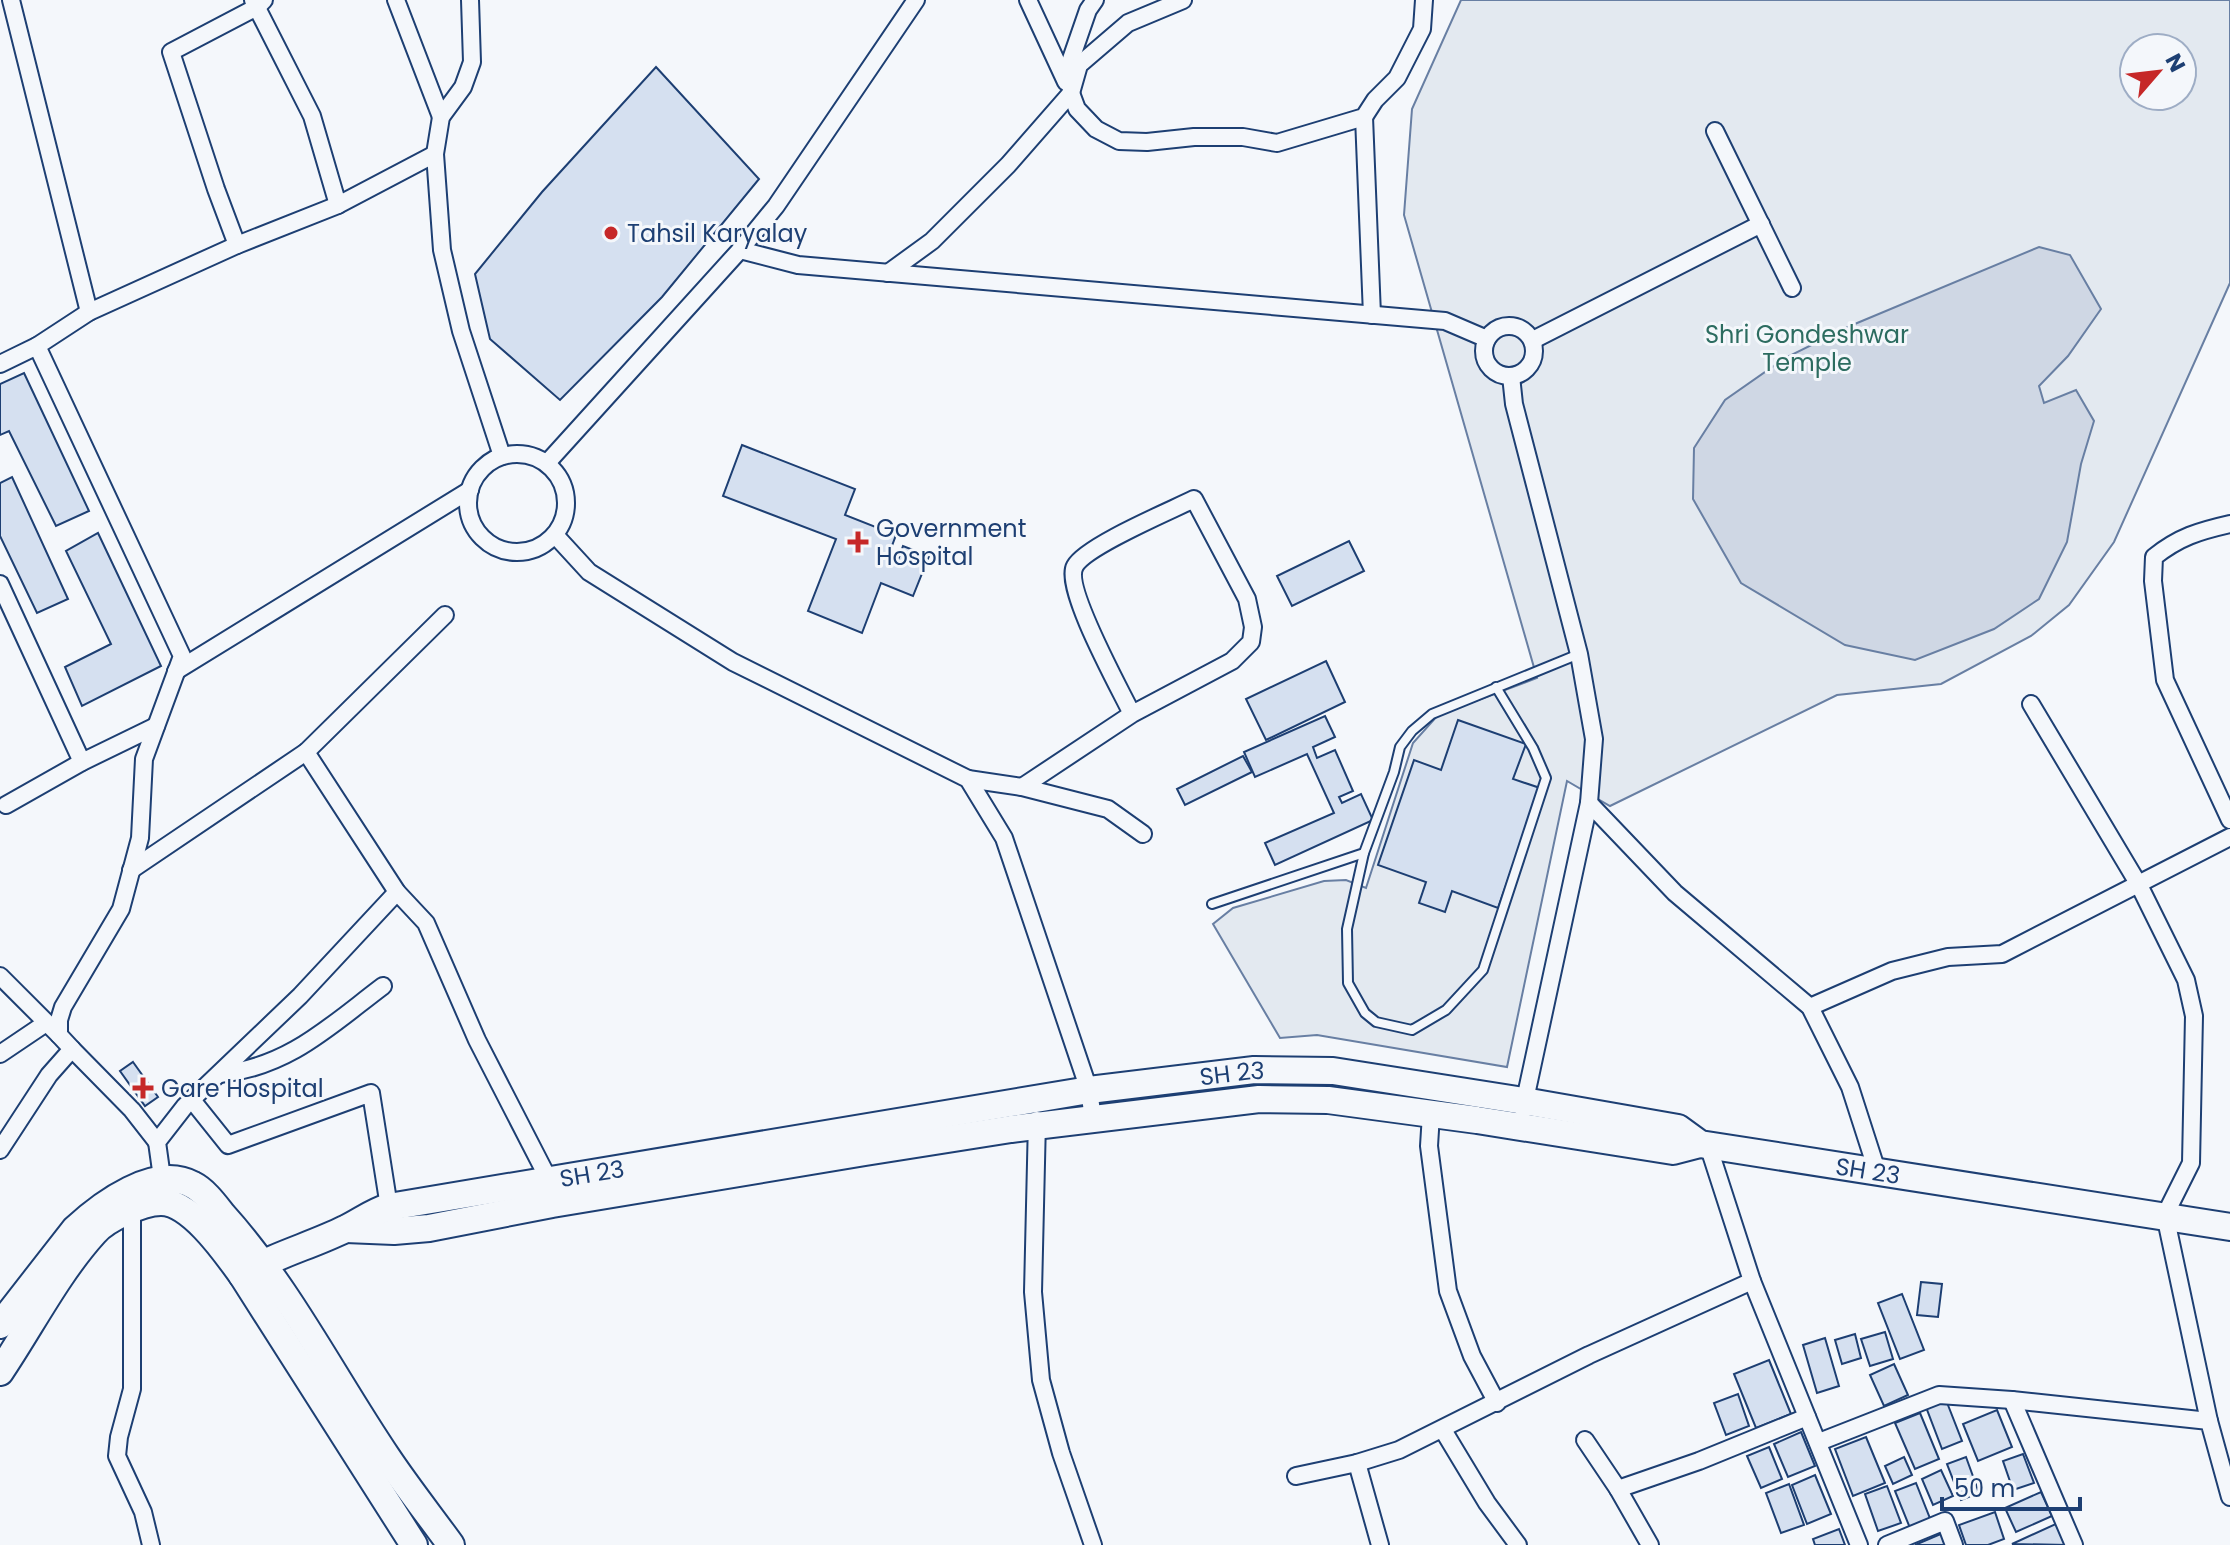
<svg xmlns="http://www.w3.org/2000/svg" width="2230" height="1545" font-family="Poppins,sans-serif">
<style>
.green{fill:#e3e9f0;stroke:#687fa3;stroke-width:2;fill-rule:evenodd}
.water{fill:#cfd7e4;stroke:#687fa3;stroke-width:2}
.building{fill:#d5e0f0;stroke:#1d3f73;stroke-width:2}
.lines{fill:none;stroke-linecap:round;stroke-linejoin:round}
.lane-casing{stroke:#1d3f73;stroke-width:12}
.street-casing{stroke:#1d3f73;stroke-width:20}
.primary-casing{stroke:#1d3f73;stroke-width:30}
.lane{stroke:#f4f7fb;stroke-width:8}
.street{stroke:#f4f7fb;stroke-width:16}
.primary{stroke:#f4f7fb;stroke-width:26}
.poi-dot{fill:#c62828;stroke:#f4f7fb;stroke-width:3}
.labels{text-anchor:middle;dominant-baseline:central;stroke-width:6;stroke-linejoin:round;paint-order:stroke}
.poi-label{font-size:24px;fill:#1d3f73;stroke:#f4f7fb;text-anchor:start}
.park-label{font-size:24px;fill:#2c6c60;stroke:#f4f7fb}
.street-label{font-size:24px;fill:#1d3f73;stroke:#f4f7fb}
</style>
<rect width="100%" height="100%" fill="#f4f7fb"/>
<path class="green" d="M 1461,0 L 2230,0 L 2230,283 L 2114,542 L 2069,605 L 2031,636 L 1941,684 L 1837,695 L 1610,806 L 1567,781 L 1507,1067 L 1317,1035 L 1280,1038 L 1213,924 L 1233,908 L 1324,881 L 1346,880 L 1366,888 L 1413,743 L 1438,715 L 1537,678 L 1404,215 L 1412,109 ZM 2134,48 L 2182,48 L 2182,96 L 2134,96 Z"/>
<path class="water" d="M 2039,247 L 2070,255 L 2101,309 L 2068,356 L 2039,386 L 2044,403 L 2076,390 L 2094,421 L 2081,464 L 2067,542 L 2039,599 L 1994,629 L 1915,660 L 1845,645 L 1741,583 L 1693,499 L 1694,448 L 1725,400 L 1785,358 L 1850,326 Z"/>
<g class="building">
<path d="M 656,67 L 759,179 L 662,297 L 560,400 L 490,339 L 475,274 L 542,192 Z"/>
<path d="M 24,373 L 89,511 L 56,526 L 9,431 L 0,435 L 0,384 Z"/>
<path d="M 742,445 L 855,489 L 845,515 L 896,535 L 887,559 L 897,563 L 903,546 L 929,556 L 913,596 L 881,583 L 862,633 L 808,611 L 836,539 L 723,496 Z"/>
<path d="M 12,477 L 68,599 L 37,613 L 0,536 L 0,483 Z"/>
<path d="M 98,533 L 161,666 L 82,706 L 65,667 L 111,644 L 66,551 Z"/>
<path d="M 1349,541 L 1364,571 L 1292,606 L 1277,576 Z"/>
<path d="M 1326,661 L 1345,702 L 1266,740 L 1246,699 Z"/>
<path d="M 1325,716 L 1335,737 L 1313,747 L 1317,758 L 1335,750 L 1353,791 L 1339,797 L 1342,803 L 1361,794 L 1373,820 L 1275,865 L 1265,843 L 1334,813 L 1307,754 L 1255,777 L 1244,752 Z"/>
<path d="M 1458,720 L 1526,744 L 1513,779 L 1540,788 L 1498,908 L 1452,891 L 1445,912 L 1419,903 L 1426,882 L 1378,865 L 1414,760 L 1441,770 Z"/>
<path d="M 1243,756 L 1252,772 L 1185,805 L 1177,789 Z"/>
<path d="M 133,1062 L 158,1097 L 145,1106 L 120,1071 Z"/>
<path d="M 1921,1282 L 1942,1284 L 1938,1317 L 1917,1315 Z"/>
<path d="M 1902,1294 L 1924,1350 L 1900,1359 L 1878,1303 Z"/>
<path d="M 1885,1332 L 1893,1359 L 1870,1366 L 1861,1339 Z"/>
<path d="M 1855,1334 L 1861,1358 L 1842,1364 L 1835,1340 Z"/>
<path d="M 1825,1338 L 1839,1386 L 1817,1393 L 1803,1345 Z"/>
<path d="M 1769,1360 L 1791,1414 L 1756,1428 L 1734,1374 Z"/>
<path d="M 1894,1364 L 1908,1395 L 1884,1406 L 1870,1375 Z"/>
<path d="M 1738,1394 L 1749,1426 L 1726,1435 L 1714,1403 Z"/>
<path d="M 1946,1400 L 1962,1441 L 1942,1449 L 1926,1407 Z"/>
<path d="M 1997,1410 L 2012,1447 L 1978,1461 L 1963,1424 Z"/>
<path d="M 1920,1413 L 1939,1459 L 1915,1469 L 1895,1423 Z"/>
<path d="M 1801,1432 L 1815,1466 L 1788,1477 L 1774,1444 Z"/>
<path d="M 1866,1437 L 1885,1483 L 1853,1496 L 1835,1449 Z"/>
<path d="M 1769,1447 L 1782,1479 L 1761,1488 L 1747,1456 Z"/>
<path d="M 2023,1454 L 2034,1483 L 2013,1490 L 2003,1461 Z"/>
<path d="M 1904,1457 L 1912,1475 L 1893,1484 L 1885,1466 Z"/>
<path d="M 1966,1457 L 1979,1493 L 1961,1500 L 1947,1464 Z"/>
<path d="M 1941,1470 L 1953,1496 L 1933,1505 L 1922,1479 Z"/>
<path d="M 1815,1475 L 1831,1514 L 1807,1524 L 1792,1485 Z"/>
<path d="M 1916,1483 L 1931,1521 L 1910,1528 L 1895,1491 Z"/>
<path d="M 1789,1484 L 1804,1525 L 1781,1533 L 1766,1493 Z"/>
<path d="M 1887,1486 L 1901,1523 L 1878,1531 L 1865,1494 Z"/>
<path d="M 2041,1492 L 2052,1516 L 2016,1532 L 2005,1508 Z"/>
<path d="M 1995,1512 L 2004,1539 L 1988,1545 L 1966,1545 L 1959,1525 Z"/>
<path d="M 2058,1523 L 2068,1545 L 2012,1544 Z"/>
<path d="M 1839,1529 L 1845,1545 L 1815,1545 L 1813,1539 Z"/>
<path d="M 1943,1533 L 1947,1545 L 1915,1545 Z"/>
</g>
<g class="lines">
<g class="lane-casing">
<g id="lane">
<path d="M 1364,853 L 1347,929 L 1348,983 L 1365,1013 L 1376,1022 L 1412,1030 L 1446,1010 L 1483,970 L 1546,778 L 1533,748 L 1496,687"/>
<path d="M 1212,904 L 1364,853 L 1394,772 L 1400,747 L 1412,731 L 1432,714 L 1579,654"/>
</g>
</g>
<g class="street-casing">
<g id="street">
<path d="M 11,0 L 89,312"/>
<path d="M 253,0 L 312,116 L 338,205"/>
<path d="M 396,0 L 441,117"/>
<path d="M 470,0 L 472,62 L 463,87 L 441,117 L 435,154 L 442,250 L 461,331 L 502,456"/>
<path d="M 1028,0 L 1066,82"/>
<path d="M 1095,0 L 1088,10 L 1070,62 L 1071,93 L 1077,109 L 1096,129 L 1119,141 L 1147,142 L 1194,137 L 1243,137 L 1277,143 L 1364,117 L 1375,100 L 1397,78 L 1422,29 L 1424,0"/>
<path d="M 1364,117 L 1372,315"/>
<path d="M 1715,131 L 1792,288"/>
<path d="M 237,245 L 216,189 L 171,52 L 257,7 L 264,0"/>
<path d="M 740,250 L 776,206 L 916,0"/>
<path d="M 888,273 L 932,241 L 1008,165 L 1071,93 L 1079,65 L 1128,23 L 1183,0"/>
<circle cx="1509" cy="351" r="25"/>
<path d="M 1533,340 L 1761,224"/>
<path d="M 0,364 L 37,346"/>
<path d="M 1511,376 L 1514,404 L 1579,654 L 1594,739 L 1589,803 L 1523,1109"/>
<circle cx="517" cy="503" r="49"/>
<path d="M 547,463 L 740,250 L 798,265 L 1445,321 L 1487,339"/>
<path d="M 2230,524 C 2199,531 2179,537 2154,557 L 2153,581 L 2165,680 L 2230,820"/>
<path d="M 555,535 L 589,572 L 733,662 L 968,779 L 1004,838 L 1089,1090 L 1093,1119"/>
<path d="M 0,584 L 82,762"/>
<path d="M 176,671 L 470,490"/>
<path d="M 2031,704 L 2139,885 L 2186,980 L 2194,1016 L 2191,1163 L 2165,1215 L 2209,1421"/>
<path d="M 306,752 L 397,892 L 426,923 L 477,1040 L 549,1180 L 550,1188"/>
<path d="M 968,779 L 1022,787 L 1108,809 L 1143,834"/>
<path d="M 1022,787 L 1132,714 L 1232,661 L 1251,642 L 1253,627 L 1247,599 L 1194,499 C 1170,511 1086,546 1075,566 C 1063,587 1120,689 1132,714"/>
<path d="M 1589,803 L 1675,893 L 1810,1007 L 1850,1087 L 1877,1171"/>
<path d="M 6,805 L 82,762 L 156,726"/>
<path d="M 131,870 L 306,752 L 445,615"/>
<path d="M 0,976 L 59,1035"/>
<path d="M 1810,1007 L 1892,971 L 1948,957 L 2002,954 L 2230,837"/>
<path d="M 72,1049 L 132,1110 L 157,1142"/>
<path d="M 0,1054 L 46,1023"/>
<path d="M 220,1074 C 289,1067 331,1025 383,986"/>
<path d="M 192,1100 L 228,1145 L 371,1093 L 389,1207"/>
<path d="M 1431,1114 L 1429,1146 L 1448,1291 L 1472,1356 L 1497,1403"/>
<path d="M 1037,1120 L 1033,1292 L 1041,1380 L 1061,1453 L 1093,1545"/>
<path d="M 1708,1145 L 1752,1281 L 1859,1545"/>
<path d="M 0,1150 L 49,1075 L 72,1049 L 59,1035 L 59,1020 L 63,1007 L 121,909 L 140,838 L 144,759 L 182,656 L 37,346 L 89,312 L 237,245 L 338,205 L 435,154"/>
<path d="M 163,1185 L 157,1142 L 185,1106 L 300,996 L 397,892"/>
<path d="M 132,1203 L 132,1389 L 119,1437 L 117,1456 L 143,1512 L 151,1545"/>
<path d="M 2012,1400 L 2074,1545"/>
<path d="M 1443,1430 L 1487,1503 L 1518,1545"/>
<path d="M 1585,1440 L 1618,1489"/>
<path d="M 1819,1442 L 1939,1395 L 2012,1400 L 2209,1421 L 2230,1497"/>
<path d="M 1357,1463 L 1380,1545"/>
<path d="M 1296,1476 L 1357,1463 L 1399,1450 L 1589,1355 L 1752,1281"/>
<path d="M 1650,1545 L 1618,1489 L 1699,1461 L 1807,1417"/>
<path d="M 1887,1545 L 1945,1521 L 1954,1545"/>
</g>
</g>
<g class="primary-casing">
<g id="primary">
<path d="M 346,1229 L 394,1231 L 429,1228 L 552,1204 L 865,1152 L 1011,1129 L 1259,1099 L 1328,1100 L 1477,1120 L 1673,1151 L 1700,1144"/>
<path id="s1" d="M 242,1275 C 274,1255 311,1246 345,1229 C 360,1222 372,1212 389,1207 L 1089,1090 L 1254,1070 L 1333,1071 L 1524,1101 L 1678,1128 L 1700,1144 L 2230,1227"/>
<path d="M 0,1325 L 75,1229 C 101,1205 155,1164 193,1185 C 205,1191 215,1205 223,1215 C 288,1287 333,1377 387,1457 C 407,1487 430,1516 451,1545"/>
<path d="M 0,1372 C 31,1326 57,1274 94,1233 C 106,1219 142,1202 161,1202 C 191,1202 226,1253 242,1275 L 414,1545"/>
</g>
</g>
<use href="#lane" class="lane"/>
<use href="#street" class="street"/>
<use href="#primary" class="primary"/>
</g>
<g class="poi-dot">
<circle cx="611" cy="233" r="8"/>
<path d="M854 530h8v8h8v8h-8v8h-8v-8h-8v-8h8z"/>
<path d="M139 1076h8v8h8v8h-8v8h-8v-8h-8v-8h8z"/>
</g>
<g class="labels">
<g class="poi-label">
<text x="627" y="233">Tahsil Karyalay</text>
<text x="876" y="528">Government<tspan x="876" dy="28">Hospital</tspan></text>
<text x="161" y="1088">Gare Hospital</text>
</g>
<g class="park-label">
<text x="1807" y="334">Shri Gondeshwar<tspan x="1807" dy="28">Temple</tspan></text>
</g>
<g class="street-label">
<text stroke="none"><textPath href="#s1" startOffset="1016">SH 23</textPath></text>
<text stroke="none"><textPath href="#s1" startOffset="1664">SH 23</textPath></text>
<text stroke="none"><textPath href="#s1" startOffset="368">SH 23</textPath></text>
</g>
</g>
<g transform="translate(2158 72) rotate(62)"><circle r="38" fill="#f4f7fb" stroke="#9eadc5" stroke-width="2"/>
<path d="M0-6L14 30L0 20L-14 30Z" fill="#c62828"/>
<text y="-12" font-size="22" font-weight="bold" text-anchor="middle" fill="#1d3f73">N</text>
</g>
<path d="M1942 1497v12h138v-12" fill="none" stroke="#1d3f73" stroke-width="4"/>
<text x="1954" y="1497" font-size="24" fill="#1d3f73" stroke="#f4f7fb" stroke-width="6" paint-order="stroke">50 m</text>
</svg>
